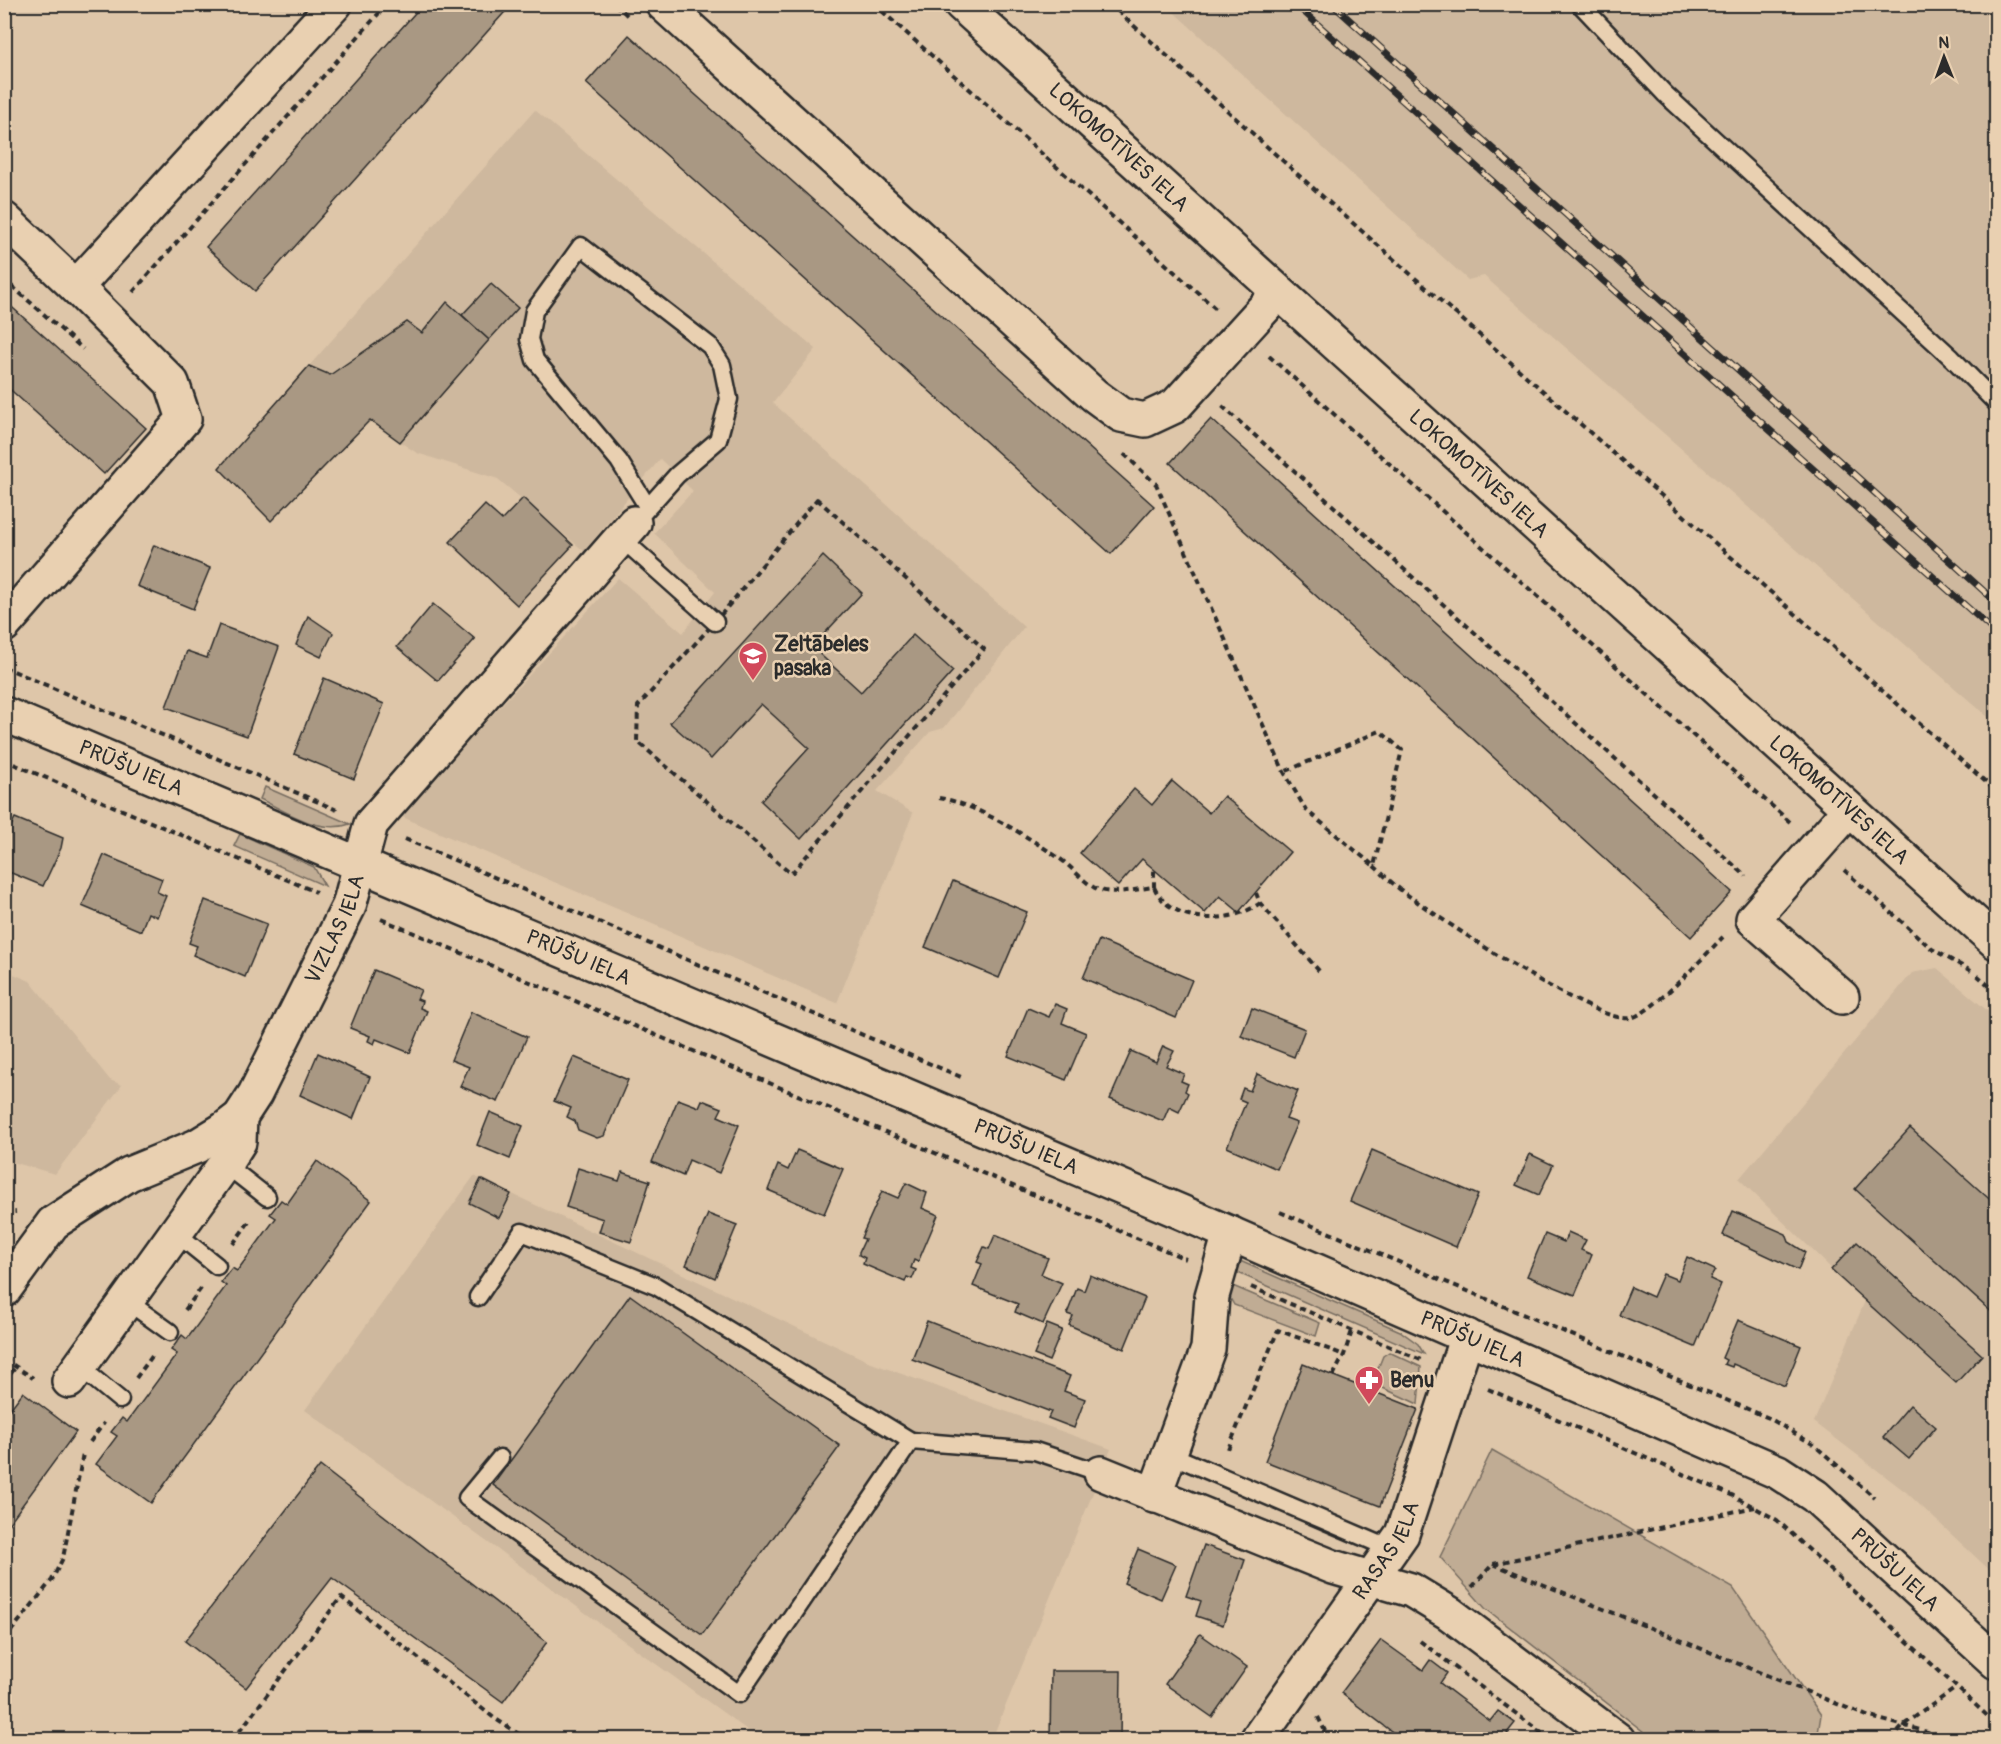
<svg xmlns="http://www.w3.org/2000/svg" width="2001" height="1744" font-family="Pangolin,sans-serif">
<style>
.built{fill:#ceb89e}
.green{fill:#c0ac94;stroke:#766c60;stroke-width:1.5}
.building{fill:#a99883;stroke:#2b2b2b;stroke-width:1.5}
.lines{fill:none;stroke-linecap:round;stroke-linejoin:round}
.service-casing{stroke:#2b2b2b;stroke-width:21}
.minor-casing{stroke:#2b2b2b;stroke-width:38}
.tertiary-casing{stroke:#2b2b2b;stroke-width:38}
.path{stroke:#2b2b2b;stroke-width:4;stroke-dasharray:6 4.5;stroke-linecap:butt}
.service{stroke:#e9d0b1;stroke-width:16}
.minor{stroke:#e9d0b1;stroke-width:33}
.tertiary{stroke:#e9d0b1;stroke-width:33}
.rail-casing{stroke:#2b2b2b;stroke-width:7}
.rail{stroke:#e9d0b1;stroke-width:4.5;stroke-dasharray:14;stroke-linecap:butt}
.labels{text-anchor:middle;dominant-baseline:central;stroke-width:5;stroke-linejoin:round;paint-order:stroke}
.street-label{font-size:21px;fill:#2b2b2b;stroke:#e9d0b1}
.poi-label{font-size:21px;font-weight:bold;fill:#2b2b2b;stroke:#e9d0b1;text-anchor:start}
</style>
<rect width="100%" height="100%" fill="#dec6a9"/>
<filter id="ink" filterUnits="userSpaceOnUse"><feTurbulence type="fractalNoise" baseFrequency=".0167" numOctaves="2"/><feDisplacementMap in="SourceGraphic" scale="12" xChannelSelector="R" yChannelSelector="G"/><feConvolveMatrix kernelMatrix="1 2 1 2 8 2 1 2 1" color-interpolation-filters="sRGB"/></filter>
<g filter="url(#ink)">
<g class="built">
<path d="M 1166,5 L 1996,5 L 1996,724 L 1484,276 L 1468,280 Z"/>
<path d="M 535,110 L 816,349 L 773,403 L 1024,627 L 944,728 L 930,732 L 877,791 L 913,813 L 837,1003 L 400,816 L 618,578 L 683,633 L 715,592 L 654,533 L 693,491 L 660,459 L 584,551 L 498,479 L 417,453 L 400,442 L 489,340 L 447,302 L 422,333 L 406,322 L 330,375 L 309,366 Z"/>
<path d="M 1937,968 L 1996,1018 L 1996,1576 L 1906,1492 L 1814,1422 L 1865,1301 L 1739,1179 L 1912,973 Z"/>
<path d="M 4,970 L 30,981 L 110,1080 L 122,1085 L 55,1174 L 5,1160 Z"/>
<path d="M 474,1176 L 874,1364 L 1111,1449 L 992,1739 L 761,1740 L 305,1410 Z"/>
</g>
<g class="green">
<path d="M 265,787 L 350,824 C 320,835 287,812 260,799 Z"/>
<path d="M 240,834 L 314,867 L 325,886 L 234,846 Z"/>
<path d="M 1240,1261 L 1400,1331 L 1418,1344 L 1424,1354 L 1238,1273 L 1236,1268 Z"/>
<path d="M 1228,1284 L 1320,1323 L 1316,1336 L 1234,1305 L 1229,1296 Z"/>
<path d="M 1389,1352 L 1421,1367 L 1418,1404 L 1372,1383 L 1383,1356 Z"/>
<path d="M 1492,1450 L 1733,1588 L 1821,1715 L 1817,1739 L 1653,1739 L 1485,1608 L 1440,1557 Z"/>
</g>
<g class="building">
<path d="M 423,4 L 512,4 L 255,291 L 206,247 Z"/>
<path d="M 629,35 L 1154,506 L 1111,554 L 586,83 Z"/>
<path d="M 491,284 L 518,308 L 489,340 L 462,315 Z"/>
<path d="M 4,300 L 146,428 L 104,474 L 4,384 Z"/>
<path d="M 447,302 L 489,340 L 400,442 L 370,420 L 271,521 L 219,468 L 309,366 L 330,375 L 407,322 L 422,333 Z"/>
<path d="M 1211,419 L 1732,892 L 1691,937 L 1170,463 Z"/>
<path d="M 523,498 L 573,545 L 517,605 L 450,542 L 485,505 L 502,520 Z"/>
<path d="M 154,545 L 210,568 L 193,609 L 137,586 Z"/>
<path d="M 823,556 L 862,593 L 812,647 L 861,692 L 913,635 L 953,671 L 801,839 L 761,801 L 809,748 L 761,704 L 711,759 L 670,723 Z"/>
<path d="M 433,604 L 475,639 L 438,681 L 397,647 Z"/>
<path d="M 308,616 L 333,633 L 321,657 L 296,645 Z"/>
<path d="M 219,625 L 279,647 L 247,736 L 166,707 L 187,651 L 207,658 Z"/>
<path d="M 324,678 L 384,704 L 354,779 L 294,754 Z"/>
<path d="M 1172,781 L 1209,813 L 1224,796 L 1290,852 L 1239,912 L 1220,896 L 1205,913 L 1142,859 L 1118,886 L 1080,853 L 1134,789 L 1152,805 Z"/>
<path d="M 15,818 L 63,838 L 61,848 L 43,886 L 4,870 L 4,840 Z"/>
<path d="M 104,855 L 162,879 L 157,892 L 166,896 L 157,917 L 148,913 L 141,931 L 82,906 Z"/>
<path d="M 953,881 L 1027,912 L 999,978 L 925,947 Z"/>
<path d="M 205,900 L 267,924 L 245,977 L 193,955 L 197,946 L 189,943 Z"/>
<path d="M 1099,940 L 1192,980 L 1176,1018 L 1083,978 Z"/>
<path d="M 374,970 L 421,990 L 417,999 L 422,1001 L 420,1008 L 427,1011 L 410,1053 L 376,1039 L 374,1044 L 368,1041 L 370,1036 L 350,1028 Z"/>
<path d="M 1055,1004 L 1067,1009 L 1062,1023 L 1086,1033 L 1066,1080 L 1008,1056 L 1028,1008 L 1049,1017 Z"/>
<path d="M 1252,1008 L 1305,1029 L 1294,1057 L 1241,1036 Z"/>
<path d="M 471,1012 L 527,1037 L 498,1102 L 460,1086 L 469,1067 L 451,1060 Z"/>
<path d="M 1163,1046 L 1174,1051 L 1166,1066 L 1184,1074 L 1181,1081 L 1188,1084 L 1185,1091 L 1188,1093 L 1179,1112 L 1169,1107 L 1163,1121 L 1110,1099 L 1131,1051 L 1156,1062 Z"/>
<path d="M 318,1053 L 370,1077 L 353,1119 L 300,1095 Z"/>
<path d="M 574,1057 L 628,1080 L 604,1136 L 597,1138 L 578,1130 L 575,1121 L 567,1117 L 571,1108 L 554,1101 Z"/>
<path d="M 1257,1074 L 1298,1091 L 1286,1119 L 1297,1123 L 1277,1169 L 1227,1147 L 1246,1102 L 1239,1099 L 1243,1088 L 1250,1091 Z"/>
<path d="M 678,1099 L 699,1107 L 702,1100 L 722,1108 L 718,1116 L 739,1125 L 719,1173 L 689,1160 L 683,1176 L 652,1162 Z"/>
<path d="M 490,1112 L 523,1126 L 510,1159 L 477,1145 Z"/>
<path d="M 1910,1128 L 1996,1205 L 1996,1316 L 1855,1189 Z"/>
<path d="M 797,1150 L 843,1169 L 824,1214 L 768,1190 L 778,1165 L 788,1170 Z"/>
<path d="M 1372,1150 L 1478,1195 L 1456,1247 L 1350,1201 Z"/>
<path d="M 1530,1154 L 1553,1165 L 1539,1195 L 1516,1185 Z"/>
<path d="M 317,1161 L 371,1201 L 151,1503 L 96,1464 L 117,1436 L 111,1432 L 122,1418 L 127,1422 L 177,1354 L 171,1350 L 182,1335 L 187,1339 L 226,1286 L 221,1282 L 227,1274 L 232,1268 L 237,1271 L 276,1218 L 270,1214 L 281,1200 L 287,1204 Z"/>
<path d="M 578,1168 L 619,1181 L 622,1172 L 650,1181 L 631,1242 L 599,1232 L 603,1219 L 566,1207 Z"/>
<path d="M 481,1179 L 511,1194 L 499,1218 L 469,1203 Z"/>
<path d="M 906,1183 L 927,1193 L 922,1208 L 938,1215 L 918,1262 L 914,1260 L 911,1268 L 916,1270 L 912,1279 L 907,1277 L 905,1282 L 863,1264 L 865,1258 L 859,1255 L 859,1252 L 865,1239 L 861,1238 L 882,1191 L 898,1198 Z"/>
<path d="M 1733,1211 L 1786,1234 L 1789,1242 L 1805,1252 L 1798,1270 L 1723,1235 Z"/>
<path d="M 708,1214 L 737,1225 L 715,1278 L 686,1265 Z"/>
<path d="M 1568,1232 L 1586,1240 L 1581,1250 L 1592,1255 L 1575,1295 L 1527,1276 L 1545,1234 L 1564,1242 Z"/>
<path d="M 995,1235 L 1048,1258 L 1041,1274 L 1062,1283 L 1043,1324 L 1015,1312 L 1018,1304 L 973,1286 L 982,1264 L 977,1262 L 984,1247 L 989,1249 Z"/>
<path d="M 1857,1242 L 1982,1355 L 1956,1383 L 1831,1270 Z"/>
<path d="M 1687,1257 L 1715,1270 L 1710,1279 L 1721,1284 L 1695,1347 L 1619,1315 L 1631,1287 L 1653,1297 L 1663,1274 L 1678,1280 Z"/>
<path d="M 1090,1275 L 1145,1298 L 1124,1349 L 1069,1325 L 1073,1316 L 1067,1314 L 1077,1288 L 1084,1291 Z"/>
<path d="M 630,1295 L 840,1446 L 702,1635 L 493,1485 Z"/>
<path d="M 1738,1320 L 1801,1346 L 1785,1386 L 1733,1364 L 1732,1367 L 1724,1364 L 1726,1360 L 1722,1358 Z"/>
<path d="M 927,1321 L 1070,1376 L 1064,1391 L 1085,1399 L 1074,1428 L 1048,1418 L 1051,1412 L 912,1359 Z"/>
<path d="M 1047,1324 L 1062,1330 L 1049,1361 L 1034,1355 Z"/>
<path d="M 1303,1364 L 1418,1409 L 1380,1506 L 1265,1461 Z"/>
<path d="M 23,1392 L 76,1432 L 4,1530 L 4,1417 Z"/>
<path d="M 1910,1405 L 1936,1427 L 1909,1459 L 1883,1437 Z"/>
<path d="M 320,1466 L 547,1642 L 503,1702 L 332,1578 L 246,1688 L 185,1641 Z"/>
<path d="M 1204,1545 L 1245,1560 L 1223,1625 L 1196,1616 L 1201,1601 L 1186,1596 Z"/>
<path d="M 1138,1549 L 1176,1565 L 1161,1599 L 1124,1583 Z"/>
<path d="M 1200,1634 L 1247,1667 L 1212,1717 L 1165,1684 Z"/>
<path d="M 1381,1640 L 1423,1670 L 1430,1660 L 1447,1673 L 1440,1683 L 1490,1721 L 1498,1711 L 1515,1723 L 1507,1733 L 1515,1740 L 1403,1740 L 1341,1693 Z"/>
<path d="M 1051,1671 L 1121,1671 L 1120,1740 L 1050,1740 Z"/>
</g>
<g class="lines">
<g class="service-casing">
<g id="service">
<path d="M 1580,4 L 1665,94 L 1952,358 L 1996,403"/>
<path d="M 634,523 L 677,475 L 718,440 L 729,399 L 722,365 L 710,346 L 581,246 L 534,311 L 529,339 L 535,360 L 619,461 L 647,506"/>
<path d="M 621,538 L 715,622"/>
<path d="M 225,1164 L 267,1197"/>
<path d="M 176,1233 L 217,1266"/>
<path d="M 478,1297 L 522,1232 L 656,1286 L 911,1441"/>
<path d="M 127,1301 L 170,1332"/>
<path d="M 80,1367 L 120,1400"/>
<path d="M 1169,1454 L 1391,1549"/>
<path d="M 500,1458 L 467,1498 L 739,1694 L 911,1441 L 1035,1451 L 1101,1473"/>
</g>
</g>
<g class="minor-casing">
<g id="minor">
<path d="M 663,4 L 1094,395 L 1121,415 L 1145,420 L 1175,406 L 1278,293"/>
<path d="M 4,219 L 76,287 L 335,4"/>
<path d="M 4,625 L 184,419 L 172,383 L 76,287"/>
<path d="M 1842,997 L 1753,919 L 1849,810"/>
<path id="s1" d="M 4,1290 L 53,1223 L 129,1174 L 197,1146 L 223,1130 L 240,1117 L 255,1094 L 349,906 L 371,824 L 634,523"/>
<path d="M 69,1381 L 225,1164 L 239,1142 L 240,1117"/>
<path d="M 1101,1473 L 1333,1567 L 1411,1590 L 1449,1613 L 1618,1740"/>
<path d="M 1154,1496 L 1208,1349 L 1212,1296 L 1230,1233"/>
<path id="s2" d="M 1257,1740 L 1402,1534 L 1467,1336"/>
</g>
</g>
<g class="tertiary-casing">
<g id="tertiary">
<path id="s3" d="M 961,4 L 1996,942"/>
<path id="s4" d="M 4,714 L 1181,1212 L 1778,1472 L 1815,1496 L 1996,1662"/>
</g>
</g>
<g class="path">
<path d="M 615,4 L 628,16"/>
<path d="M 874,4 L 1216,309"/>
<path d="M 1110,4 L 1295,172 L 1996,791"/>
<path d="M 4,279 L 83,349"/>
<path d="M 133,292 L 387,4"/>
<path d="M 1269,356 L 1791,823"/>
<path d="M 1222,406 L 1746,876"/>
<path d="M 1124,454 L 1156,484 L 1284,772 L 1306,810 L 1374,866 L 1402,750 L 1380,731 L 1284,772"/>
<path d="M 817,499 L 984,649 L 791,874 L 637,741 L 638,706 L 715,622 Z"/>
<path d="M 4,667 L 337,810"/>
<path d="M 4,760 L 316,892"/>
<path d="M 939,798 C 975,803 1028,837 1059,858 C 1071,866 1081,880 1095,888 C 1111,896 1137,889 1154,887 L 1154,870"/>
<path d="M 405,839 L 961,1077"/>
<path d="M 1374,866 C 1386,877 1398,889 1412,898 C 1445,922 1597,1025 1631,1018 C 1653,1013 1705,955 1723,937"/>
<path d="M 1844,870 L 1932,949 L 1971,971"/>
<path d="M 1154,887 C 1171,925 1231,925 1260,903 L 1256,893"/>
<path d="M 1260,903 L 1320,972"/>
<path d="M 381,919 L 1186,1259"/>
<path d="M 1977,975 L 1996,992"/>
<path d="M 1280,1212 L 1769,1418 L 1814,1445 L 1875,1498"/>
<path d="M 4,1213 L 16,1212"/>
<path d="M 233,1244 L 251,1219"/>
<path d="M 1251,1287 L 1421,1360"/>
<path d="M 185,1310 L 202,1287"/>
<path d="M 4,1359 L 33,1378"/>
<path d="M 1333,1376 L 1344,1355 L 1352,1331"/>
<path d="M 136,1378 L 153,1355"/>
<path d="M 4,1382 L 16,1367"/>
<path d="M 1488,1389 L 1736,1497 L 1777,1520 L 1996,1724"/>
<path d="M 90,1442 L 104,1423"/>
<path d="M 1228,1449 L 1278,1330 L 1344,1355"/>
<path d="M 1493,1564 L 1867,1716 L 1958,1740"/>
<path d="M 1472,1587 L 1493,1564 L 1755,1507"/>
<path d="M 4,1640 L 52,1580 L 63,1558 L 83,1454"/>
<path d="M 1420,1641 L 1551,1740"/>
<path d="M 1318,1717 L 1325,1731 L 1335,1740"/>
<path d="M 233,1740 L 341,1597 L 494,1718 L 528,1740"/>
<path d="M 1891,1740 L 1905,1724 L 1956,1688"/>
</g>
<use href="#service" class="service"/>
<use href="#minor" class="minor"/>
<use href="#tertiary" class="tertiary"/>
<g class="rail-casing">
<g id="rail">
<path d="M 1295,4 L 1996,633"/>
<path d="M 1332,4 L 1996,602"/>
</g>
</g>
<use href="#rail" class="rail"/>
</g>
</g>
<defs>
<g id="school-pin" transform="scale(1.5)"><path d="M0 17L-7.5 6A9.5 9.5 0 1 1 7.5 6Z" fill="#d1495b" stroke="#e9d0b1"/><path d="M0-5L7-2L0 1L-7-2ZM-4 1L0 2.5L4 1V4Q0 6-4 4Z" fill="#fff"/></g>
<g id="pharmacy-pin" transform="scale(1.5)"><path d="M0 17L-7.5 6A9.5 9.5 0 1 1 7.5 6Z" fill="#d1495b" stroke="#e9d0b1"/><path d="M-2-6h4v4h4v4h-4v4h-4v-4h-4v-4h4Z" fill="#fff"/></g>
</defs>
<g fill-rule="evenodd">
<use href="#school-pin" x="753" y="656"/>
<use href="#pharmacy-pin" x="1369" y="1380"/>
</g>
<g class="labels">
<g class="street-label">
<text stroke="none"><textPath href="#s3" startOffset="213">LOKOMOTĪVES IELA</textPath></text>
<text stroke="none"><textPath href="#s3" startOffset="699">LOKOMOTĪVES IELA</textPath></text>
<text stroke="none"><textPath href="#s4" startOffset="138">PRŪŠU IELA</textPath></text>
<text stroke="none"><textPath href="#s3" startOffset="1185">LOKOMOTĪVES IELA</textPath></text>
<text stroke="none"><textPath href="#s1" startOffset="510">VIZLAS IELA</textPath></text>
<text stroke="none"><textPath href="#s4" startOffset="624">PRŪŠU IELA</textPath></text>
<text stroke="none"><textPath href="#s4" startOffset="1110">PRŪŠU IELA</textPath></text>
<text stroke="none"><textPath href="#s4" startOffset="1596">PRŪŠU IELA</textPath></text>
<text stroke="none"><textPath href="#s2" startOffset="230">RASAS IELA</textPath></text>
<text stroke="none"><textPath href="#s4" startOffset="2082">PRŪŠU IELA</textPath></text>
</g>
<g class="poi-label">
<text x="774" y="644">Zeltābeles<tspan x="774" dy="24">pasaka</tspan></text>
<text x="1390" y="1380">Benu</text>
</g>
</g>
<rect width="2001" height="1744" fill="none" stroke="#e9d0b1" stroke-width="24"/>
<rect x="12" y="12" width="1977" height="1720" fill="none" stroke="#2b2b2b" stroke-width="2" filter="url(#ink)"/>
<g transform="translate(1944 57) rotate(359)" stroke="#e9d0b1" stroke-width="4.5" paint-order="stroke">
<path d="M0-4.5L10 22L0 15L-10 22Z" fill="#2b2b2b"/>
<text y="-9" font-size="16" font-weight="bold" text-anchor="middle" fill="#2b2b2b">N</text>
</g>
</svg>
